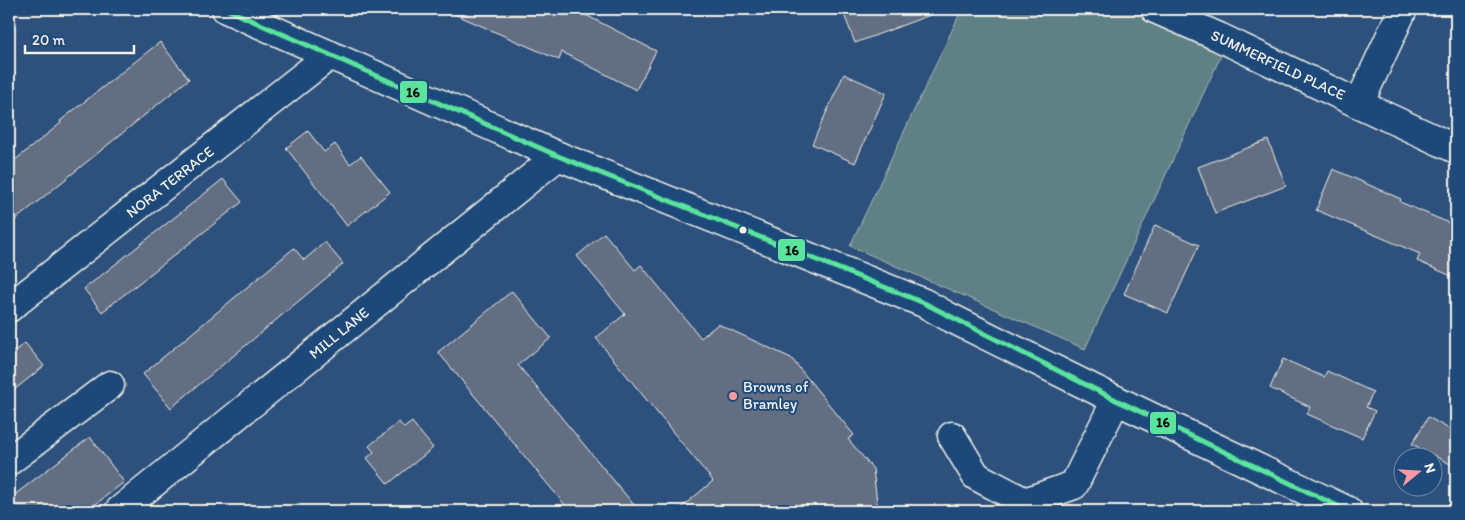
<svg xmlns="http://www.w3.org/2000/svg" width="1465" height="520" font-family="Itim,sans-serif">
<style>
.green{fill:#5e8085;stroke:#a9b8b6}
.building{fill:#646e83;stroke:#f4f1e8}
.lines{fill:none;stroke-linecap:round;stroke-linejoin:round}
.minor-casing{stroke:#f4f1e8;stroke-width:31}
.secondary-casing{stroke:#f4f1e8;stroke-width:31}
.minor{stroke:#1f4a7a;stroke-width:28}
.secondary{stroke:#1f4a7a;stroke-width:28}
.bus-1-casing{stroke:#1f4a7a;stroke-width:9}
.bus-1{stroke:#5ae49d;stroke-width:5}
.bus-dot{fill:#f4f1e8;stroke:#1f4a7a;stroke-width:2}
.poi-dot{fill:#ff9aa2;stroke:#1f4a7a;stroke-width:2}
.labels{text-anchor:middle;dominant-baseline:central;stroke-width:4;stroke-linejoin:round;paint-order:stroke}
.street-label{font-size:15px;fill:#f4f1e8;stroke:#1f4a7a}
.poi-label{font-size:15px;fill:#f4f1e8;stroke:#1f4a7a;text-anchor:start}
.line-badge{stroke:#1f4a7a;stroke-width:2}
.pale-badge-label{font-size:14px;text-anchor:middle;font-weight:bold;fill:#111}
</style>
<rect width="100%" height="100%" fill="#2d517c"/>
<filter id="ink" filterUnits="userSpaceOnUse"><feTurbulence type="fractalNoise" baseFrequency=".02" numOctaves="2"/><feDisplacementMap in="SourceGraphic" scale="10" xChannelSelector="R" yChannelSelector="G"/><feConvolveMatrix kernelMatrix="1 2 1 2 8 2 1 2 1" color-interpolation-filters="sRGB"/></filter>
<g filter="url(#ink)">
<path class="green" d="M 962,9 L 1137,9 L 1225,47 L 1085,349 L 850,246 Z"/>
<g class="building">
<path d="M 443,9 L 574,9 L 656,51 L 636,90 L 562,52 L 559,60 Z"/>
<path d="M 842,9 L 938,9 L 938,12 L 855,43 Z"/>
<path d="M 160,42 L 189,79 L 9,225 L 9,165 L 61,123 L 60,121 Z"/>
<path d="M 844,74 L 886,93 L 855,163 L 812,144 Z"/>
<path d="M 308,131 L 324,152 L 335,144 L 350,164 L 361,156 L 390,192 L 347,226 L 286,148 Z"/>
<path d="M 1268,140 L 1286,186 L 1215,213 L 1198,167 Z"/>
<path d="M 1333,169 L 1401,199 L 1400,202 L 1456,226 L 1456,278 L 1417,261 L 1420,254 L 1316,210 Z"/>
<path d="M 223,179 L 242,202 L 102,312 L 84,289 Z"/>
<path d="M 1155,225 L 1199,245 L 1168,313 L 1124,294 Z"/>
<path d="M 604,233 L 635,270 L 641,265 L 701,338 L 718,324 L 791,358 L 854,435 L 848,439 L 873,469 L 878,511 L 677,511 L 713,481 L 596,338 L 625,314 L 577,256 Z"/>
<path d="M 325,242 L 343,264 L 171,408 L 143,374 L 294,248 L 304,260 Z"/>
<path d="M 512,291 L 551,338 L 518,365 L 639,511 L 570,511 L 438,352 Z"/>
<path d="M 25,343 L 44,366 L 9,394 L 9,355 Z"/>
<path d="M 1283,359 L 1324,377 L 1327,371 L 1373,392 L 1366,407 L 1375,411 L 1362,438 L 1307,414 L 1310,407 L 1270,388 Z"/>
<path d="M 1428,417 L 1456,433 L 1456,467 L 1412,444 Z"/>
<path d="M 399,422 L 404,428 L 412,422 L 433,448 L 388,484 L 367,458 L 374,452 L 369,446 Z"/>
<path d="M 90,437 L 124,482 L 87,511 L 9,511 L 9,499 Z"/>
</g>
<g class="lines">
<g class="minor-casing">
<g id="minor">
<path d="M 1155,9 L 1219,37 L 1359,104 L 1403,9"/>
<path d="M 1359,104 L 1456,149"/>
<path d="M 9,308 L 330,55"/>
<path d="M 952,436 L 976,476 L 1025,502 L 1074,485 L 1116,400"/>
<path d="M 9,461 L 110,385"/>
<path d="M 119,511 L 558,156"/>
</g>
</g>
<g class="secondary-casing">
<path id="secondary" d="M 226,9 L 558,156 L 924,303 L 949,317 L 1116,400 L 1348,511"/>
</g>
<use href="#minor" class="minor"/>
<use href="#secondary" class="secondary"/>
<g class="bus-1-casing">
<path id="bus-1" d="M 226,9 L 558,156 L 924,303 L 1116,400 L 1348,511"/>
</g>
<use href="#bus-1" class="bus-1"/>
</g>
</g>
<circle class="bus-dot" cx="743" cy="230" r="4.5"/>
<circle class="poi-dot" cx="733" cy="396" r="5"/>
<g class="labels">
<g class="street-label">
<text transform="translate(1278 65) rotate(25)">SUMMERFIELD PLACE</text>
<text transform="translate(170 182) rotate(-38)">NORA TERRACE</text>
<text transform="translate(339 333) rotate(-39)">MILL LANE</text>
</g>
<g class="poi-label">
<text x="743" y="387">Browns of<tspan x="743" dy="17">Bramley</tspan></text>
</g>
</g>
<g class="line-badge">
<rect x="399" y="80" width="29" height="24" rx="5" fill="#5ae49d"/>
<rect x="777" y="238" width="29" height="24" rx="5" fill="#5ae49d"/>
<rect x="1149" y="411" width="28" height="24" rx="5" fill="#5ae49d"/>
</g>
<g class="pale-badge-label">
<text x="413" y="97">16</text>
<text x="792" y="255">16</text>
<text x="1163" y="427">16</text>
</g>
<rect width="1465" height="520" fill="none" stroke="#1f4a7a" stroke-width="30"/>
<rect x="15" y="15" width="1435" height="490" fill="none" stroke="#f4f1e8" stroke-width="2" filter="url(#ink)"/>
<g transform="translate(1418 472) rotate(72)"><circle r="24" fill="#1f4a7a" stroke="#748da6"/>
<path d="M0-4L9 19L0 12L-9 19Z" fill="#ff9aa2"/>
<text y="-8" font-size="14" font-weight="bold" text-anchor="middle" fill="#f4f1e8">N</text>
</g>
<path d="M25 45v8h109v-8" fill="none" stroke="#f4f1e8" stroke-width="2.5"/>
<text x="32" y="45" font-size="15" fill="#f4f1e8" stroke="#1f4a7a" stroke-width="4" paint-order="stroke">20 m</text>
</svg>
